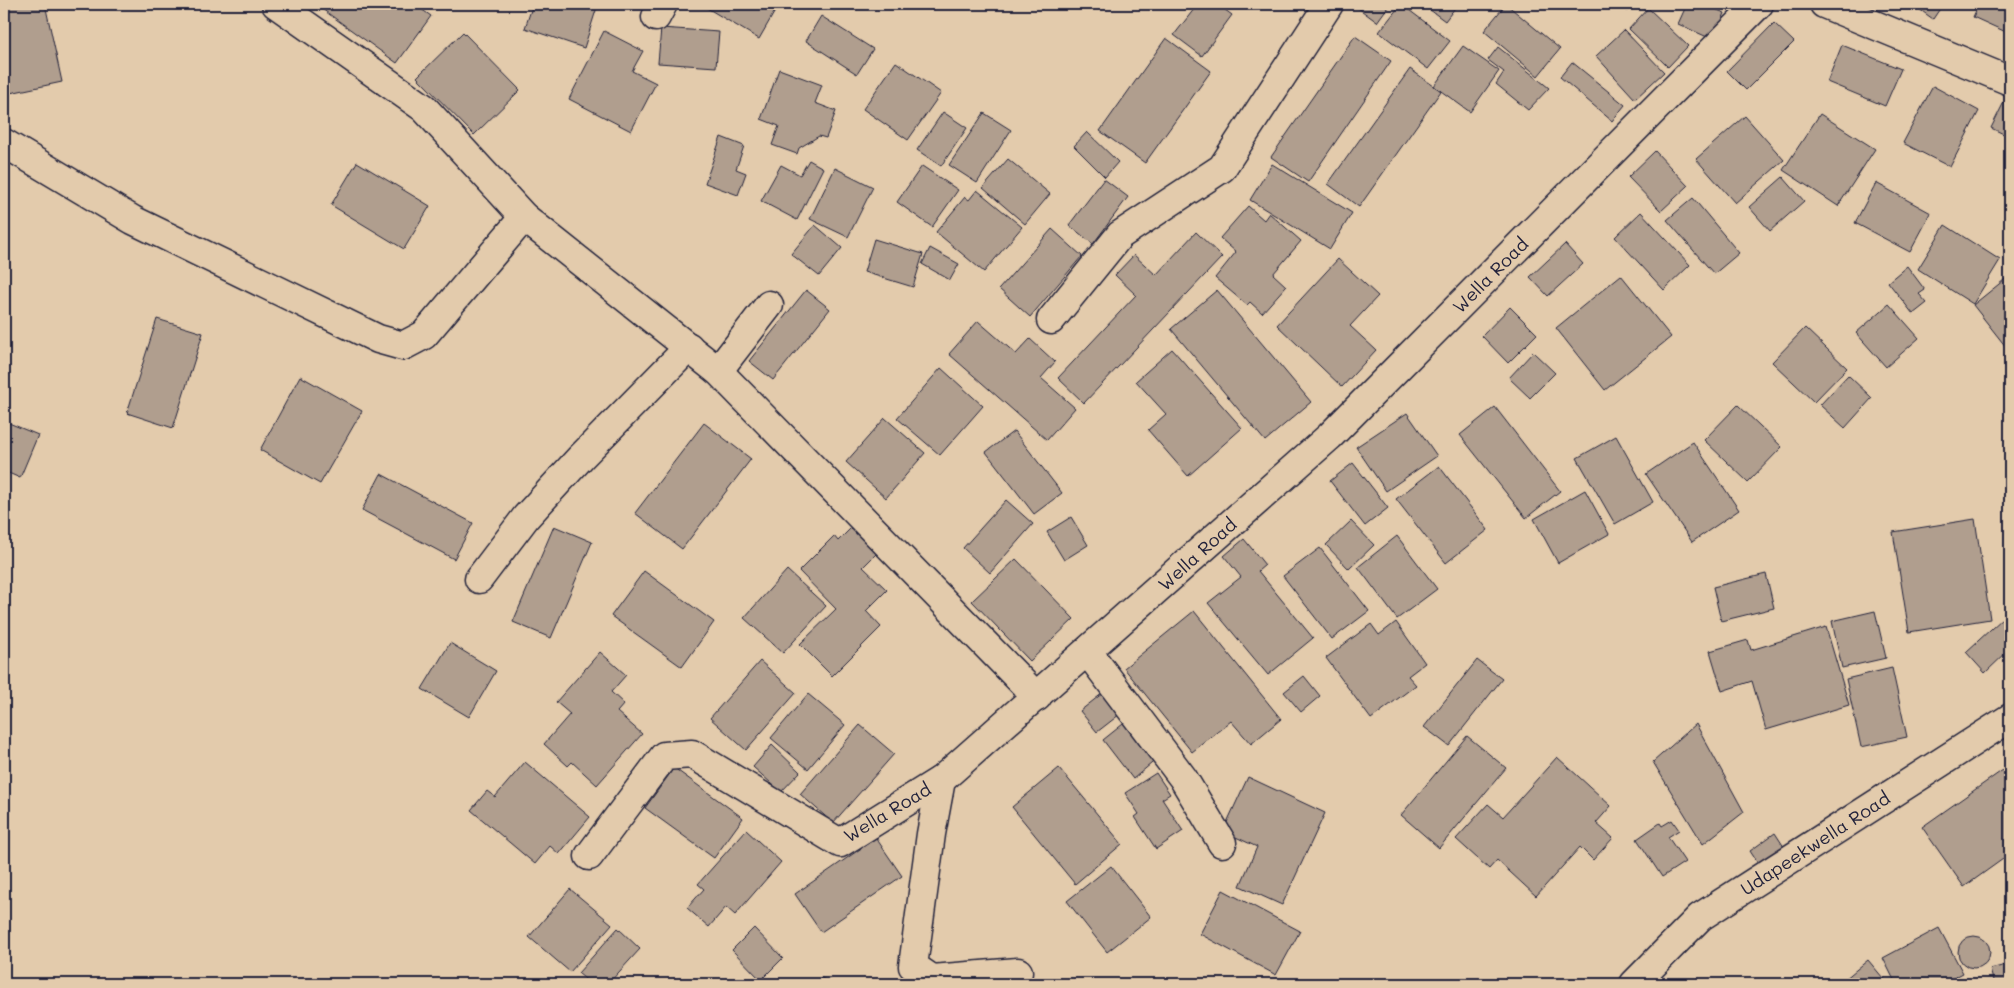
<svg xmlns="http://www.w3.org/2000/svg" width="2014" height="988" font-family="Mali,sans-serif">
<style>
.building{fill:#b09e8e;stroke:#22223b}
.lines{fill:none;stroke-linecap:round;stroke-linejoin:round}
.street-casing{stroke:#22223b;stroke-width:31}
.street{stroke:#e3cbac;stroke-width:28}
.labels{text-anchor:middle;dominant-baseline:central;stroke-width:4.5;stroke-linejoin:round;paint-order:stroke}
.street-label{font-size:18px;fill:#22223b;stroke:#e3cbac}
</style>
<rect width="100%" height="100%" fill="#e3cbac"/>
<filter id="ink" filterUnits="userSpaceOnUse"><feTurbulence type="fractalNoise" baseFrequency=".02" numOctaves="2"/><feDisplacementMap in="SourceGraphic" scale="10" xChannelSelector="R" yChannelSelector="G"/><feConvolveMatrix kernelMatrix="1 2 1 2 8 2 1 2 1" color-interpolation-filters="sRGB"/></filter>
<g filter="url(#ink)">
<g class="building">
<path d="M 4,4 L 45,4 L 62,82 L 10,93 L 4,63 Z"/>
<path d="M 326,4 L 414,4 L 431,16 L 397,63 L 322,9 Z"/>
<path d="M 533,4 L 598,4 L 584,48 L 525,28 Z"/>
<path d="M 710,4 L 774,4 L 778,6 L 759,39 L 707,8 Z"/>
<path d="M 1198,4 L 1217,4 L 1232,15 L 1202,56 L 1174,35 Z"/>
<path d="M 1355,4 L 1390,4 L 1377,22 L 1354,5 Z"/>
<path d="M 1401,4 L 1450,41 L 1428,69 L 1379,32 Z"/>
<path d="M 1422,4 L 1458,4 L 1445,21 Z"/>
<path d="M 1506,4 L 1560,49 L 1538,76 L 1484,31 Z"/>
<path d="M 1611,4 L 1631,4 L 1628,11 Z"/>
<path d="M 1687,4 L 1702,4 L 1725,13 L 1714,40 L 1678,24 Z"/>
<path d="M 1912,4 L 1943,4 L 1933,19 Z"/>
<path d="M 1979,4 L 2010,4 L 2010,22 L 2006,32 L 1973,17 Z"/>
<path d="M 1648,8 L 1688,46 L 1668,67 L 1629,29 Z"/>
<path d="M 821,16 L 873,49 L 857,74 L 806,41 Z"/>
<path d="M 1774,23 L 1794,42 L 1746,90 L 1727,71 Z"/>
<path d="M 661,28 L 719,32 L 716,67 L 658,63 Z"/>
<path d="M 1624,30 L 1664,72 L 1635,99 L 1596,56 Z"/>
<path d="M 604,31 L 643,51 L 632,71 L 656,83 L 631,131 L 569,99 Z"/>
<path d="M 463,32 L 520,90 L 474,135 L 417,77 Z"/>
<path d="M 1355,36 L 1391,61 L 1308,182 L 1271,157 Z"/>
<path d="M 1166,38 L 1211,71 L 1145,163 L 1100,131 Z"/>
<path d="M 1842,45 L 1901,69 L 1885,106 L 1827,82 Z"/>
<path d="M 1463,46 L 1499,71 L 1470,112 L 1434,86 Z"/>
<path d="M 1498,47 L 1549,88 L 1528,110 L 1496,84 L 1504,72 L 1488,60 Z"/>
<path d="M 896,62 L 941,93 L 908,140 L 863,109 Z"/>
<path d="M 1572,62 L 1625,105 L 1612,121 L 1560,77 Z"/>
<path d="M 779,69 L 822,85 L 815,103 L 836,111 L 826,138 L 819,136 L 799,148 L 797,154 L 772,145 L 779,126 L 761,119 Z"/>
<path d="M 1410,69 L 1441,91 L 1359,207 L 1328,184 Z"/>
<path d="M 1933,86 L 1979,111 L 1950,167 L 1903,143 Z"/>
<path d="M 2004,102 L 2010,105 L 2010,137 L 1991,128 Z"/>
<path d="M 943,112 L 967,128 L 941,166 L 917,150 Z"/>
<path d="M 984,113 L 1011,130 L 977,183 L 949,165 Z"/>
<path d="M 1820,114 L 1875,149 L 1838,206 L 1783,170 Z"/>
<path d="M 1745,116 L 1784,160 L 1735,203 L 1696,159 Z"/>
<path d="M 1087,132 L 1118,162 L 1105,177 L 1074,146 Z"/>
<path d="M 721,137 L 744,146 L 736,169 L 746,173 L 738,195 L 705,183 Z"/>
<path d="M 1655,151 L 1688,186 L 1661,211 L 1628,177 Z"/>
<path d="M 1008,159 L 1050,194 L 1025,224 L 983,188 Z"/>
<path d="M 809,160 L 823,168 L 797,220 L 761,201 L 781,165 L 800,175 Z"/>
<path d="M 357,162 L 430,206 L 404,249 L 331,205 Z"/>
<path d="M 1272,164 L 1352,213 L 1330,249 L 1250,200 Z"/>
<path d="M 922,166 L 958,190 L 932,227 L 897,202 Z"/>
<path d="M 835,168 L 873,187 L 848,237 L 810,219 Z"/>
<path d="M 1783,177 L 1804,201 L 1770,231 L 1749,207 Z"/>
<path d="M 1104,179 L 1128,197 L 1093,244 L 1069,225 Z"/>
<path d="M 1876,183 L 1931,213 L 1910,252 L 1855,223 Z"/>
<path d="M 977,190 L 1022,227 L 984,272 L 936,232 L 965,197 L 969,200 Z"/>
<path d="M 1693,198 L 1739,253 L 1714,274 L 1667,220 Z"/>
<path d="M 1248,206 L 1264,220 L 1269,213 L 1301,241 L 1273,274 L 1286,286 L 1262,313 L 1250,302 L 1247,305 L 1215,278 L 1236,252 L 1220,238 Z"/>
<path d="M 1641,212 L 1690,265 L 1664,290 L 1615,237 Z"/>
<path d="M 815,225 L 842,248 L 819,276 L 791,254 Z"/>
<path d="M 1945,225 L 2000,260 L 1973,304 L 1918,269 Z"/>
<path d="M 1052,229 L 1082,256 L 1030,317 L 999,289 Z"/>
<path d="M 1196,232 L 1222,257 L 1084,403 L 1058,378 L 1136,295 L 1115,275 L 1134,255 L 1156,275 Z"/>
<path d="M 874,239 L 923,254 L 913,287 L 864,272 Z"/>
<path d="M 1565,244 L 1583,264 L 1548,296 L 1530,277 Z"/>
<path d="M 930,248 L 959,264 L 950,280 L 922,264 Z"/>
<path d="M 1338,259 L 1378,296 L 1350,326 L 1376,350 L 1342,387 L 1277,325 Z"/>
<path d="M 1907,266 L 1925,290 L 1919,294 L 1927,303 L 1913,314 L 1888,282 Z"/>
<path d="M 1621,275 L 1671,337 L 1605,390 L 1556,328 Z"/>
<path d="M 2009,276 L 2010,277 L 2010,352 L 1973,305 Z"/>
<path d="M 806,290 L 830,309 L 773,380 L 749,361 Z"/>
<path d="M 1217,290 L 1311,402 L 1265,441 L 1171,329 Z"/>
<path d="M 1889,304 L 1919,338 L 1886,367 L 1856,333 Z"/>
<path d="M 1510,307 L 1537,334 L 1508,363 L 1482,336 Z"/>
<path d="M 157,319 L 203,333 L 173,428 L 127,413 Z"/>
<path d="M 978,321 L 1016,354 L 1030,339 L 1055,362 L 1041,378 L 1075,408 L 1047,440 L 949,354 Z"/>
<path d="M 1805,328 L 1847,368 L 1814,402 L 1772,362 Z"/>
<path d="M 1172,349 L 1242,428 L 1188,476 L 1148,430 L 1166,414 L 1136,381 Z"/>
<path d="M 1533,352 L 1555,373 L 1530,398 L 1509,378 Z"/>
<path d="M 941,368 L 983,406 L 940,455 L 897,418 Z"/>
<path d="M 1848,375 L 1872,398 L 1845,428 L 1820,405 Z"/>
<path d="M 300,376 L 362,411 L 320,484 L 260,450 Z"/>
<path d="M 1738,405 L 1782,447 L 1748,482 L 1704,440 Z"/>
<path d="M 1495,407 L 1560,491 L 1526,518 L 1460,435 Z"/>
<path d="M 1407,413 L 1437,456 L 1386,491 L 1356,447 Z"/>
<path d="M 885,418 L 925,453 L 886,498 L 846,462 Z"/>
<path d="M 4,421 L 38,435 L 20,478 L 4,471 Z"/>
<path d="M 704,423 L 751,459 L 682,549 L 635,513 Z"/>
<path d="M 1014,431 L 1062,493 L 1034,514 L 986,452 Z"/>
<path d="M 1616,436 L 1653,502 L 1615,524 L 1577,458 Z"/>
<path d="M 1693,442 L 1739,510 L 1692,542 L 1646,474 Z"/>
<path d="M 1353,463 L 1388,508 L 1365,526 L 1330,481 Z"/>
<path d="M 1439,466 L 1488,530 L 1446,563 L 1396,499 Z"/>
<path d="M 381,474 L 473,523 L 454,559 L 362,510 Z"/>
<path d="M 1585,490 L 1609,534 L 1558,563 L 1534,519 Z"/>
<path d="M 1006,500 L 1033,524 L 990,573 L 963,548 Z"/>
<path d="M 1071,517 L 1088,545 L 1064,560 L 1047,532 Z"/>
<path d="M 1975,519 L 1990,619 L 1909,632 L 1893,532 Z"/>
<path d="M 1351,521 L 1374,545 L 1349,569 L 1326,545 Z"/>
<path d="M 554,526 L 592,542 L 551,638 L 513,622 Z"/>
<path d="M 852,527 L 877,553 L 863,567 L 887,590 L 866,611 L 881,627 L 832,676 L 800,644 L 836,609 L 799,571 L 834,536 L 838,541 Z"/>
<path d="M 1397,536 L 1437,589 L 1397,619 L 1358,567 Z"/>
<path d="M 1244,539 L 1265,565 L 1258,571 L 1313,638 L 1268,675 L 1208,603 L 1241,577 L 1224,556 Z"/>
<path d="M 1320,548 L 1369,611 L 1332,639 L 1283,576 Z"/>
<path d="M 1016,559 L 1074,619 L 1030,661 L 972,601 Z"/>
<path d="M 787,570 L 826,606 L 783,653 L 744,618 Z"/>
<path d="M 644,571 L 714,622 L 682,667 L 611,616 Z"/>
<path d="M 1766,574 L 1774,608 L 1721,621 L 1713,587 Z"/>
<path d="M 1194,611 L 1281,719 L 1251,744 L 1231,721 L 1192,752 L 1124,668 Z"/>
<path d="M 1875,611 L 1886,658 L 1842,668 L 1832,621 Z"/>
<path d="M 2003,618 L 2010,625 L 2010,649 L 1985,673 L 1966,652 Z"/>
<path d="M 1396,622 L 1425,663 L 1408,676 L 1416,685 L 1371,719 L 1326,658 L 1371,624 L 1379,635 Z"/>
<path d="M 1826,627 L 1849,705 L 1766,730 L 1752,681 L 1722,691 L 1710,651 L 1748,640 L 1751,650 Z"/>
<path d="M 450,643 L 496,671 L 469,717 L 422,689 Z"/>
<path d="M 600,652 L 626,675 L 611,692 L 624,704 L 617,712 L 642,734 L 597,785 L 572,762 L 568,766 L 544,744 L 570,714 L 556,702 Z"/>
<path d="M 1477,660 L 1502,679 L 1449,746 L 1424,727 Z"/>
<path d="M 760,661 L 796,693 L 746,750 L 710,718 Z"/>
<path d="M 1892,668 L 1907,737 L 1861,747 L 1846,679 Z"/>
<path d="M 1304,676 L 1320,696 L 1301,712 L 1284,692 Z"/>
<path d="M 1108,689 L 1124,711 L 1097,732 L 1080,711 Z"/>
<path d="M 808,694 L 845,725 L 808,769 L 771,738 Z"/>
<path d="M 1128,720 L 1158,758 L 1133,779 L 1103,740 Z"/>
<path d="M 1696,724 L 1744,812 L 1703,844 L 1653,762 Z"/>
<path d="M 860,725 L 894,754 L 833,823 L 800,794 Z"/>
<path d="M 1467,736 L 1506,768 L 1439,848 L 1401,815 Z"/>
<path d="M 772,745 L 800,772 L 781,792 L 753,767 Z"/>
<path d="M 1557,757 L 1611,806 L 1596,823 L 1613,838 L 1593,860 L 1580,847 L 1536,896 L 1497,860 L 1489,869 L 1456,839 L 1488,804 L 1503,817 Z"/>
<path d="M 525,762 L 590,817 L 559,854 L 550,846 L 535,864 L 471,810 L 487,791 L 495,797 Z"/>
<path d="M 2010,765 L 2010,854 L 1964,887 L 1922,827 Z"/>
<path d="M 674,768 L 743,818 L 714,858 L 645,808 Z"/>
<path d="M 1059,768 L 1122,844 L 1075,884 L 1012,807 Z"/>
<path d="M 1156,773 L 1170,794 L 1162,799 L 1183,831 L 1156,849 L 1135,817 L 1139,814 L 1125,793 Z"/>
<path d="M 1248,777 L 1325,813 L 1282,905 L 1240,886 L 1257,847 L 1223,831 Z"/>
<path d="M 1672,820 L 1679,830 L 1668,837 L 1685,862 L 1662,877 L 1637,839 L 1660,823 L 1662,826 Z"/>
<path d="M 746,830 L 781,862 L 735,915 L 726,907 L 709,927 L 687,908 L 704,889 L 698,884 Z"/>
<path d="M 1775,833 L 1788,853 L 1763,871 L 1750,851 Z"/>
<path d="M 876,838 L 902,876 L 821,932 L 795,894 Z"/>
<path d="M 1111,866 L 1151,917 L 1107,952 L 1067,901 Z"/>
<path d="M 570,889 L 612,924 L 570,972 L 529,937 Z"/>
<path d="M 1223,890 L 1300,931 L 1276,975 L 1200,934 Z"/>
<path d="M 618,928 L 640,949 L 608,984 L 591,984 L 578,973 Z"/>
<path d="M 754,928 L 783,958 L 761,980 L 732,950 Z"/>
<path d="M 1939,928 L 1963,973 L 1942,984 L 1896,984 L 1883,958 Z"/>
<circle cx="1974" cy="952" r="16"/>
<path d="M 1868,960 L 1888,984 L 1839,984 Z"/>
<path d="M 2010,964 L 2010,981 L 1994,984 L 1990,969 Z"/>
<path d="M 821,978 L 840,984 L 818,984 Z"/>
</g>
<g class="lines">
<g class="street-casing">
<g id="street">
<path d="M 276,4 L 424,108 L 524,217 L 718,371 L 1037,697"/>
<path d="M 1824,4 L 2010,81"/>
<path d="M 656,17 L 663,4"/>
<path d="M 4,143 L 133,220 L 378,339 L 403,346 L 424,335 L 524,217"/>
<path d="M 1051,320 L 1120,235 L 1222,168 L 1329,4"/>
<path d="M 718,371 L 769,305"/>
<path d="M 479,579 L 526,517 L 581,457 L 689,347"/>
<path d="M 1088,652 L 1183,778 L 1222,843"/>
<path d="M 941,780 L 931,834 L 913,966 L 932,979 L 1018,972"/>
<path d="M 589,856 L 664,756 L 692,754 L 840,843 L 941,780 L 1330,436 L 1759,4"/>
<path d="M 1634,984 L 1700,917 L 2010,718"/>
</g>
</g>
<use href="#street" class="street"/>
</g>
</g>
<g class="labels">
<g class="street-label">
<text transform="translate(1490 275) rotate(-45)">Wella Road</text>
<text transform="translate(1197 554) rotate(-42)">Wella Road</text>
<text transform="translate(887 812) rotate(-31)">Wella Road</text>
<text transform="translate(1815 843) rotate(-33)">Udapeekwella Road</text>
</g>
</g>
<rect width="2014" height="988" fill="none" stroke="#e3cbac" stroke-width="20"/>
<rect x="10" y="10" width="1994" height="968" fill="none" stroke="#22223b" stroke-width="2" filter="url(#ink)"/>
</svg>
